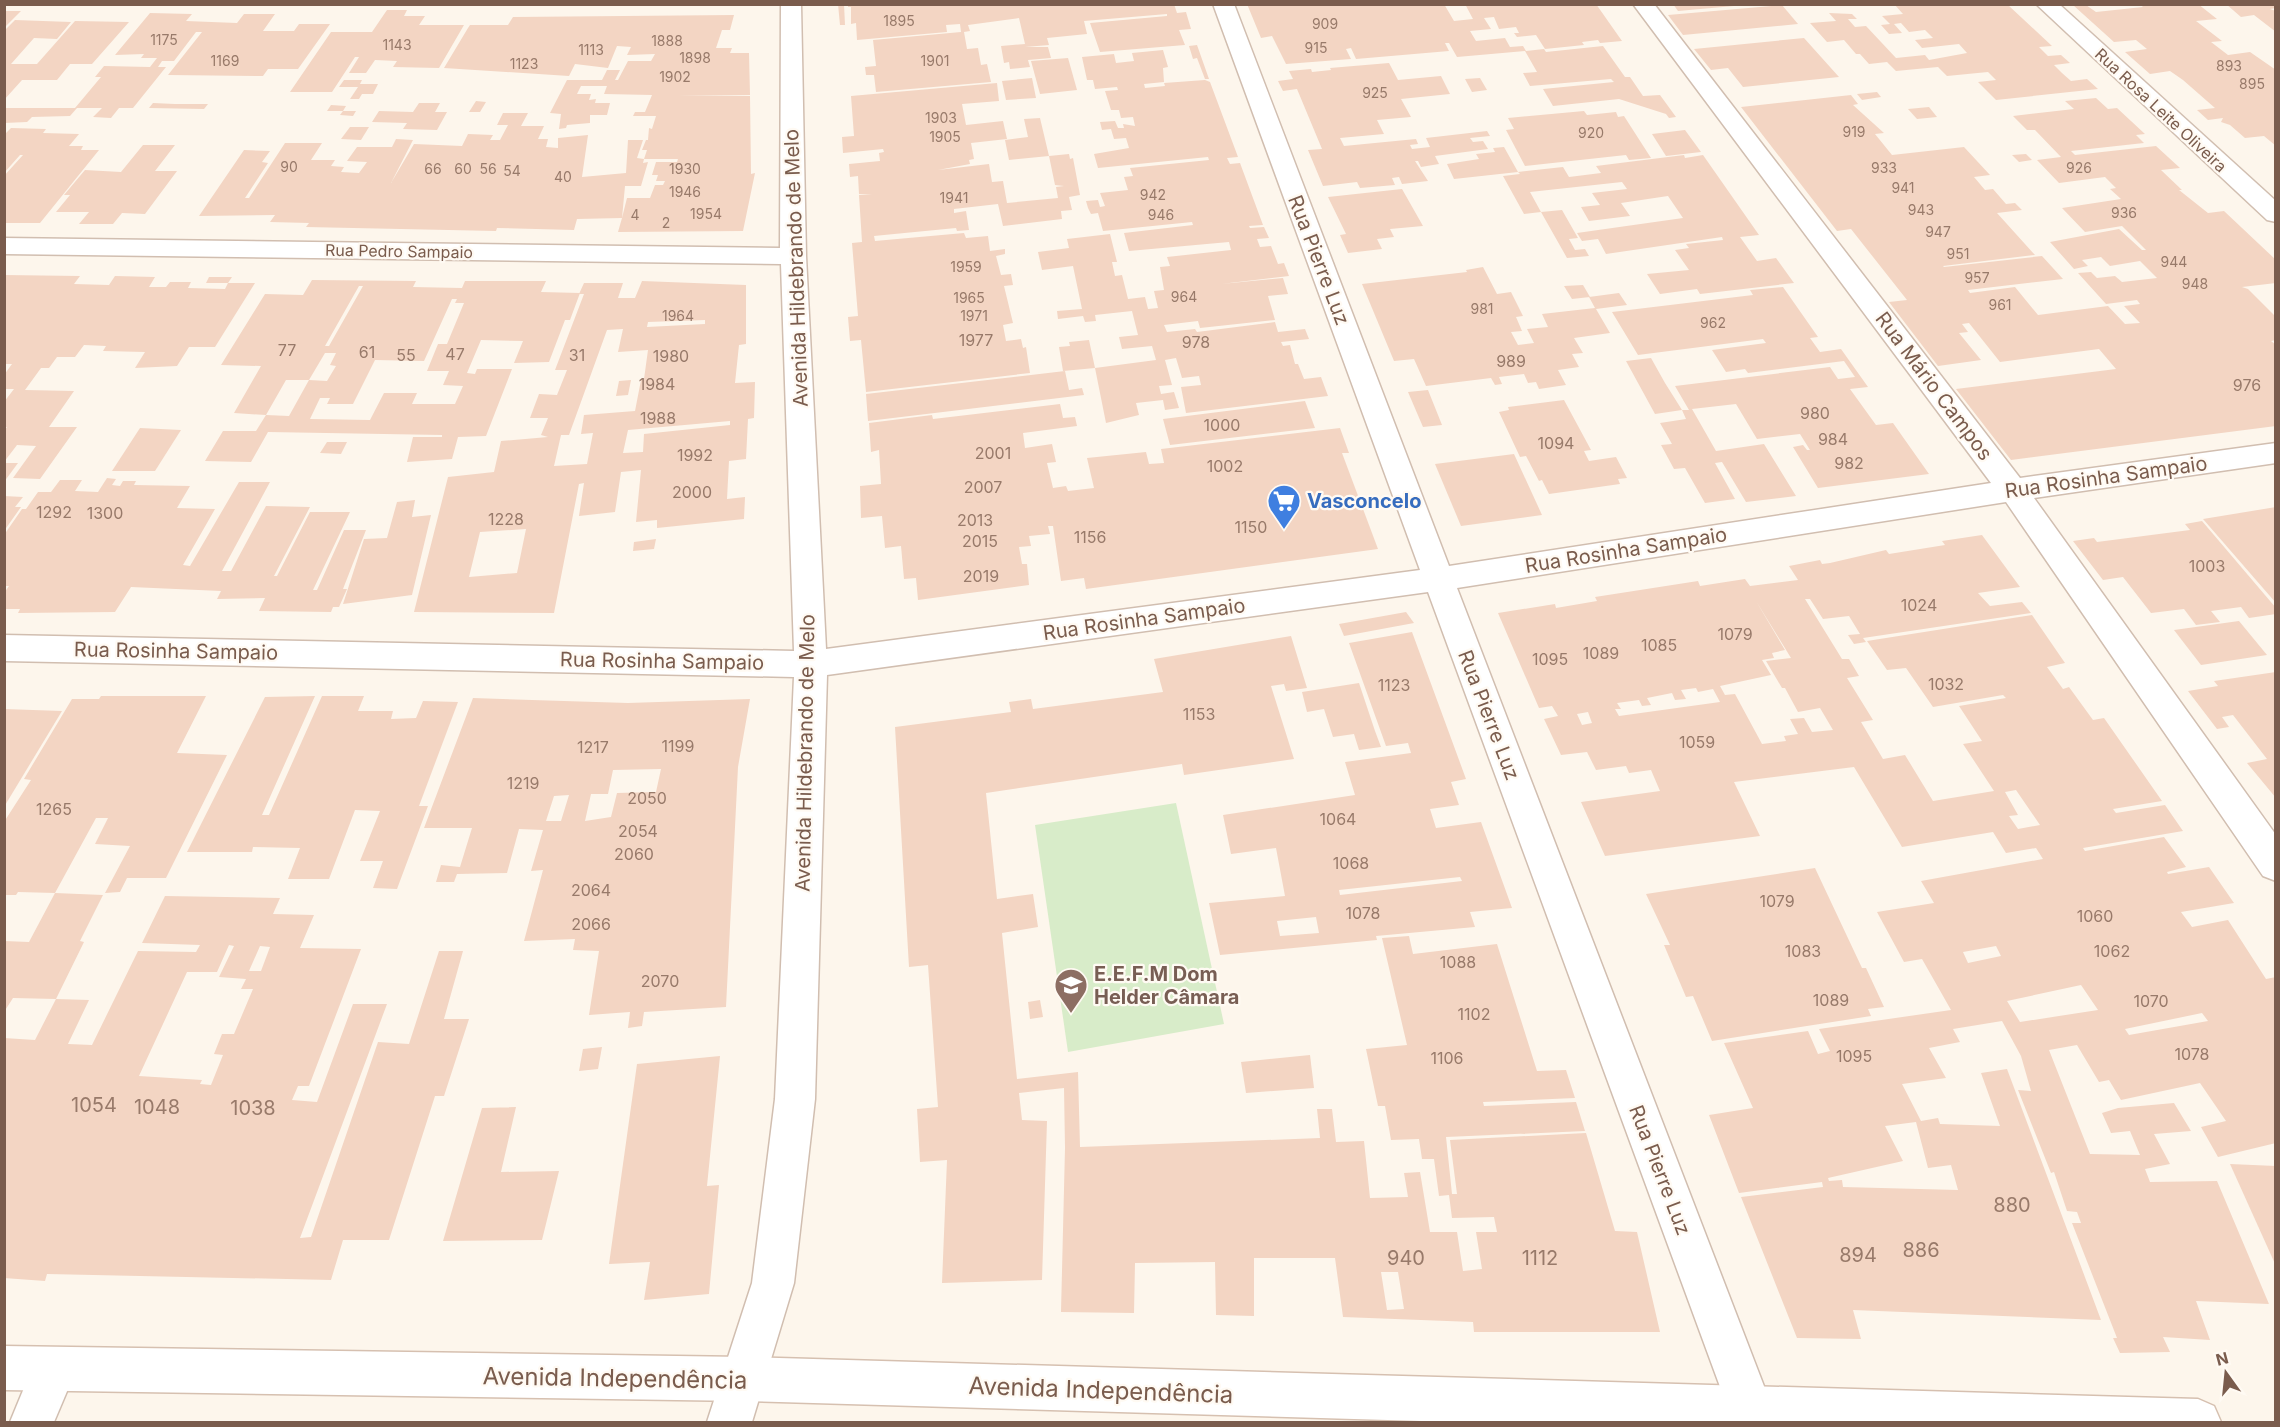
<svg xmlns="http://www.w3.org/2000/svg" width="2280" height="1427" font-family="Inter,sans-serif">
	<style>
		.green { fill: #d8ecc9 }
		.building { fill: #f3d5c3; fill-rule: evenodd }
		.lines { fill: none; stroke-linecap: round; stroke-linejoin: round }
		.street-casing { stroke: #d1beb0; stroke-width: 3 }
		.secondary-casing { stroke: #d6c0b0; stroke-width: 3 }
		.street { fill: #fff; fill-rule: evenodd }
		.secondary { fill: #fff; fill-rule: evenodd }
		.labels { text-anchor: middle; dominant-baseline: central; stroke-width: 4.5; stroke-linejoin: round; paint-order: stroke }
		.far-number-label { font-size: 14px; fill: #987a6a }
		.far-street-label { font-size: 16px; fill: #7a5c4d; stroke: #fffaf3 }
		.number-label { font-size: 16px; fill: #987a6a }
		.street-label { font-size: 20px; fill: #7a5c4d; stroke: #fffaf3 }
		.shop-label { font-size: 20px; font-weight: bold; fill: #366cbe; stroke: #fffaf3; text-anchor: start }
		.education-label { font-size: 20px; font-weight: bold; fill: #785e54; stroke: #fffaf3; text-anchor: start }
		.near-number-label { font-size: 20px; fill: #987a6a }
		.near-street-label { font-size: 24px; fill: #7a5c4d; stroke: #fffaf3 }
	</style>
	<rect width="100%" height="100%" fill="#fdf6ec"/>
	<!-- green -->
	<path class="green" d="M 1176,803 L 1224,1024 L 1068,1052 L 1035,825 Z"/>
	<!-- building -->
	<g class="building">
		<path d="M 838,4 L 844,4 L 845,25 L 840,25 Z"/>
		<path d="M 848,4 L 1174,4 L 1177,13 L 1186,12 L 1191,29 L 1179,30 L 1185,45 L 1100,52 L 1090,23 L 1167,16 L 1167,14 L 1084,21 L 1087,34 L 1047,38 L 1049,45 L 1025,47 L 1048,47 L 1051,58 L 1028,60 L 1030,67 L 1010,69 L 1009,62 L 1004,63 L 1001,46 L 1025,44 L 1019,18 L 968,25 L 970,31 L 964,32 L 967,49 L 978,48 L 981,65 L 987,64 L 991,82 L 876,92 L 874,75 L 866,75 L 865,67 L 876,66 L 873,40 L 961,32 L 960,24 L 946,25 L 947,32 L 857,40 L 856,23 L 851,24 L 851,7 L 848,7 Z"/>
		<path d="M 1247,4 L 1444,4 L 1454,21 L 1473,19 L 1465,4 L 1596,4 L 1622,41 L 1600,43 L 1598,40 L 1582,42 L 1584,45 L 1545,49 L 1536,35 L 1517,37 L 1514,33 L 1519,33 L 1516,27 L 1499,29 L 1494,17 L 1484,18 L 1491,29 L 1470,31 L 1476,41 L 1505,38 L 1510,47 L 1523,46 L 1526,51 L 1544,49 L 1546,52 L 1603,46 L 1625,77 L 1630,77 L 1643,96 L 1660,95 L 1676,117 L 1669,118 L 1666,114 L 1619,99 L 1553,106 L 1543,89 L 1614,82 L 1611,79 L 1530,86 L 1523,73 L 1537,72 L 1525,51 L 1457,57 L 1449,43 L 1445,43 L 1449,51 L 1356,59 L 1351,48 L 1346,49 L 1351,59 L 1286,64 L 1272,36 L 1261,38 Z"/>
		<path d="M 1673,4 L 1734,4 L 1734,6 L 1678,11 Z"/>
		<path d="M 1894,4 L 2008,5 L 2052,46 L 2039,47 L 2048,56 L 2061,55 L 2070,63 L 2054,65 L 2062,73 L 2071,81 L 2087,79 L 2098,89 L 1996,100 L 1978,82 L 1996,80 L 1988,72 L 1947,76 L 1938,67 L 1896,71 L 1887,62 L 1869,64 L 1860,54 L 1856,54 L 1844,40 L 1827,42 L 1810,23 L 1836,21 L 1829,13 L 1852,14 L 1857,19 L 1848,19 L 1855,27 L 1866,26 L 1896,58 L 1925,55 L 1929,60 L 1967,53 L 1959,44 L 1922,48 L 1915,40 L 1933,38 L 1925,30 L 1909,32 L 1901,23 L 1894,24 L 1902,33 L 1889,34 L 1881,25 L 1890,24 L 1882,16 L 1903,14 Z"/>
		<path d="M 2140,4 L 2198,4 L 2217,19 L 2196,21 L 2222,41 L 2211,42 L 2228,55 L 2250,52 L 2276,70 L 2276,146 L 2264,136 L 2245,138 L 2230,125 L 2221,122 L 2223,118 L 2208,120 L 2197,110 L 2215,108 L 2183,80 L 2170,71 L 2150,74 L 2125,52 L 2147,49 L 2136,40 L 2114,42 L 2073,5 L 2086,5 L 2096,12 L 2143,7 Z"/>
		<path d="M 2226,4 L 2276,4 L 2276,8 L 2270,9 L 2276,11 L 2276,32 L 2254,15 L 2241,17 Z"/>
		<path d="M 1782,5 L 1798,24 L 1683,35 L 1668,15 Z"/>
		<path d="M 387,10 L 407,10 L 404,16 L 425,16 L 419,25 L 464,25 L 439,68 L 393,67 L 397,61 L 375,60 L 366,73 L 349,73 L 359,57 L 355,57 L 332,92 L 290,92 L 331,32 L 372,32 Z"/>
		<path d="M 4,11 L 21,11 L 4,28 Z"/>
		<path d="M 150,13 L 192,14 L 186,21 L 237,23 L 244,14 L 275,14 L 263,31 L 294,31 L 299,24 L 330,24 L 298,69 L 268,69 L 263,76 L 168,75 L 202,32 L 196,32 L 174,61 L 162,61 L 158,67 L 166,67 L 133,108 L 119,108 L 111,118 L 93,117 L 102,108 L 77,108 L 70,116 L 32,117 L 27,122 L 4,123 L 4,108 L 75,108 L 101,77 L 95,77 L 104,66 L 150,67 L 157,58 L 141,58 L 144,54 L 115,55 Z"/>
		<path d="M 734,15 L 730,30 L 722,30 L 716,48 L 732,48 L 730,53 L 749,53 L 750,95 L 678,95 L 750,96 L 751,174 L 755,173 L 743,231 L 618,232 L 622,218 L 577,219 L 574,230 L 497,228 L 496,231 L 306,227 L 309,223 L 270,222 L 275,215 L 199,216 L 244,150 L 270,151 L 262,162 L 268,163 L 245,198 L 249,198 L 285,143 L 322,143 L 311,160 L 335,160 L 331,166 L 344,167 L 341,172 L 359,173 L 367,162 L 347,161 L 357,147 L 392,147 L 396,139 L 413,140 L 391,183 L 414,144 L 462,146 L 468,134 L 493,135 L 490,140 L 500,140 L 508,125 L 497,125 L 503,113 L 528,113 L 521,126 L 544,126 L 538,139 L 548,139 L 546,147 L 558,148 L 558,138 L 588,135 L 582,177 L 626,173 L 628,140 L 643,140 L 637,158 L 644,159 L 647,150 L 642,150 L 646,140 L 648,140 L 649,128 L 652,129 L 656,116 L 633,116 L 635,112 L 645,112 L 652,95 L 604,94 L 607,86 L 581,86 L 577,94 L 591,94 L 589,100 L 596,99 L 595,103 L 610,103 L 607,115 L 590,115 L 590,123 L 567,125 L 566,128 L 559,129 L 561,114 L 550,113 L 567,80 L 602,80 L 607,70 L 620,70 L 615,80 L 618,80 L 628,61 L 651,61 L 655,54 L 627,55 L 631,47 L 617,46 L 608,68 L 575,64 L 569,76 L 444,68 L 468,28 L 470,25 L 508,25 L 513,17 ZM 644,159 L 678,159 L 677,162 L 656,162 L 652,175 L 658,175 L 656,181 L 665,181 L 663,185 L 655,185 L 650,198 L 627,198 L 622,218 L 625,186 L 641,186 L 648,162 L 643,163 Z"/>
		<path d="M 15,20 L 71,22 L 57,39 L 34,38 L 11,64 L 37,64 L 75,21 L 129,22 L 92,64 L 70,64 L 57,80 L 22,80 L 4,100 L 4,31 Z"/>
		<path d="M 1804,38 L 1839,77 L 1743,87 L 1728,68 L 1711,70 L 1694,49 Z"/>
		<path d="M 1197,45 L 1209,79 L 1205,79 L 1197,58 L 1193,59 L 1189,46 Z"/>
		<path d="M 1163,50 L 1168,67 L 1163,68 L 1164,82 L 1144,84 L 1145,88 L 1165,86 L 1164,83 L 1205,80 L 1210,82 L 1238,157 L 1227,158 L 1230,164 L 1240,163 L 1263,225 L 1249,226 L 1250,228 L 1264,227 L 1269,238 L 1257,239 L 1260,247 L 1271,246 L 1278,264 L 1284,263 L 1289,276 L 1221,284 L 1283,278 L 1288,294 L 1268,296 L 1275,320 L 1200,328 L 1198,321 L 1164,325 L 1167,332 L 1195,329 L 1197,332 L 1275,322 L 1278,332 L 1305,329 L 1309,339 L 1281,342 L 1283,346 L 1290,345 L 1295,364 L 1298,364 L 1304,379 L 1321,377 L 1328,396 L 1186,413 L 1181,387 L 1201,385 L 1199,376 L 1182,378 L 1176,358 L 1165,360 L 1172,385 L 1159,386 L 1161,394 L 1174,392 L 1179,408 L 1165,410 L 1163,400 L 1136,403 L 1139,415 L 1106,423 L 1095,368 L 1063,371 L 1059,347 L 1070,346 L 1069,342 L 1089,340 L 1095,368 L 1156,360 L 1152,346 L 1122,349 L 1119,337 L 1138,335 L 1132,311 L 1095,315 L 1096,321 L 1085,322 L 1083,316 L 1058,319 L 1057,311 L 1082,309 L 1073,266 L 1042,270 L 1038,252 L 1069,248 L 1067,239 L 1110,234 L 1117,262 L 1112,262 L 1115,276 L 1122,275 L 1128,299 L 1145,297 L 1148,309 L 1158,308 L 1154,291 L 1164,290 L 1160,267 L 1170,266 L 1167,257 L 1231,250 L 1229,242 L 1129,251 L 1124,233 L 1193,225 L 1192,222 L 1103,231 L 1098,213 L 1091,214 L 1088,208 L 1086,201 L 1098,200 L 1100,207 L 1105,206 L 1100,193 L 1128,190 L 1124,177 L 1133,176 L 1130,168 L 1209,160 L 1208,157 L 1098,168 L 1094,154 L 1129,148 L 1126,138 L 1114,139 L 1111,129 L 1102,130 L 1100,122 L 1115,121 L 1118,128 L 1124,128 L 1123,124 L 1135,126 L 1133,117 L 1121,118 L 1119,110 L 1111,110 L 1105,91 L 1118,90 L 1117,87 L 1095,89 L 1093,80 L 1087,80 L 1082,57 L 1114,54 L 1116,63 L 1134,61 L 1132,53 Z"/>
		<path d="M 1068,58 L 1077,90 L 1040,94 L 1031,61 Z"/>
		<path d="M 1389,63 L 1398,80 L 1441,76 L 1450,94 L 1401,99 L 1411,117 L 1377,120 L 1384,134 L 1340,138 L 1344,146 L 1416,139 L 1418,144 L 1410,145 L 1412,149 L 1430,147 L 1426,138 L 1487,131 L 1490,136 L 1470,138 L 1473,142 L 1483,141 L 1488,149 L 1435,156 L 1439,164 L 1421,167 L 1418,161 L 1415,161 L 1428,181 L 1402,184 L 1399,177 L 1392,178 L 1395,185 L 1360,188 L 1357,182 L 1323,186 L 1308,150 L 1322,149 L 1297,89 L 1283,91 L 1278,81 L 1293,79 L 1289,71 L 1311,69 L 1312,72 L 1331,70 L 1330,68 Z"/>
		<path d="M 1032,78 L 1036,98 L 1006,100 L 1002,81 Z"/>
		<path d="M 1480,78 L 1487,90 L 1472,92 L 1465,79 Z"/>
		<path d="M 344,80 L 362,80 L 360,84 L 378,84 L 373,94 L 362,94 L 359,99 L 350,99 L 358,87 L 339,87 Z"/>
		<path d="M 997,83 L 999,101 L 962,104 L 966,125 L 1003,121 L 1007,139 L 971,143 L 974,159 L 969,160 L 970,164 L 938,170 L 989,164 L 992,182 L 1003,181 L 1007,203 L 1058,198 L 1056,187 L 1064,186 L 1055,185 L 1049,156 L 1069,154 L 1070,159 L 1073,158 L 1080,195 L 1069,197 L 1072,210 L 1061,211 L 1062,219 L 1003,226 L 998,204 L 954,209 L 954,213 L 966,211 L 969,230 L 957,231 L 956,228 L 884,235 L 874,236 L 875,241 L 964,233 L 966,238 L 988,236 L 990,251 L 1005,249 L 1005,254 L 996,256 L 1001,275 L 1011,274 L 1013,285 L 1004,286 L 1013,323 L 1003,325 L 1006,341 L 1021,339 L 1023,348 L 1026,347 L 1030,373 L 866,392 L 861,340 L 850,341 L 848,317 L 858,316 L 852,243 L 862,242 L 859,195 L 872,194 L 859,194 L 858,176 L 850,177 L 849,164 L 880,161 L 879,153 L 884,152 L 883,149 L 843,153 L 842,137 L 854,136 L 851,96 Z"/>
		<path d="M 1877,92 L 1881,97 L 1862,100 L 1857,94 Z"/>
		<path d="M 1851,95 L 1858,104 L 1853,105 L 1884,133 L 1875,134 L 1892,155 L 1964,147 L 1990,175 L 1974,177 L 1985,190 L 1993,189 L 2006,204 L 2015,203 L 2022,210 L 1997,213 L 2035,255 L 1943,266 L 1944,267 L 2042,256 L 2063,279 L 1968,290 L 1970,293 L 2015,287 L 2038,315 L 2108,306 L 2125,324 L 2140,323 L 2124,306 L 2140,304 L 2137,300 L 2106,304 L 2078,273 L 2091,272 L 2097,278 L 2115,276 L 2122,282 L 2157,278 L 2140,261 L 2110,266 L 2101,257 L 2082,260 L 2088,266 L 2074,269 L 2050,242 L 2119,229 L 2142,250 L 2146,250 L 2122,226 L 2085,232 L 2062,208 L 2121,199 L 2110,189 L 2116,188 L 2105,177 L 2059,183 L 2037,160 L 2061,157 L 2035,130 L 2027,130 L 2013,116 L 2074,109 L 2065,101 L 2096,98 L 2108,109 L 2117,108 L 2145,134 L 2136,135 L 2144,143 L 2071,151 L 2075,155 L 2156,146 L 2180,168 L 2161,170 L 2182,190 L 2179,190 L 2208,213 L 2224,211 L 2276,260 L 2276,283 L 2242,287 L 2248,289 L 2276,317 L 2276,340 L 2271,341 L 2276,345 L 2276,426 L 2011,460 L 1956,389 L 2116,369 L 2099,349 L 2000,362 L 1969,323 L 1962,324 L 1968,332 L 1959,333 L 1981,360 L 1938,366 L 1889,302 L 1907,300 L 1851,229 L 1837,231 L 1741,107 Z"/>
		<path d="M 476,101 L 486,102 L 480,112 L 469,112 Z"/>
		<path d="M 153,103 L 175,104 L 208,104 L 204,109 L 149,108 Z"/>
		<path d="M 419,103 L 440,103 L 435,112 L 447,112 L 437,130 L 403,129 L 407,123 L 372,122 L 379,111 L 413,112 Z"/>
		<path d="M 331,105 L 346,106 L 343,111 L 356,111 L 353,116 L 340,115 L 343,111 L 327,111 Z"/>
		<path d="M 1929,107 L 1937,117 L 1917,119 L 1908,109 Z"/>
		<path d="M 1584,111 L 1587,115 L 1616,112 L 1618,117 L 1624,116 L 1651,158 L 1629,160 L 1626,155 L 1525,166 L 1506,130 L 1514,129 L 1508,118 Z"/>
		<path d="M 1040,118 L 1049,156 L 1009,160 L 1005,140 L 1028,137 L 1024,119 Z"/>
		<path d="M 350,127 L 369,127 L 361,140 L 341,139 Z"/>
		<path d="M 11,128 L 46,129 L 43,133 L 79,134 L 69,146 L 83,146 L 81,150 L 99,150 L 40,223 L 4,223 L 4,176 L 23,155 L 20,155 L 4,173 L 4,135 Z"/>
		<path d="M 1685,130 L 1701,152 L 1666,156 L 1652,134 Z"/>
		<path d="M 143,145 L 175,145 L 155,171 L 177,171 L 145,214 L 122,213 L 113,224 L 79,224 L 89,212 L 56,212 L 70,195 L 64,195 L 85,170 L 121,172 Z"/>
		<path d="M 1504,147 L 1518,172 L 1454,179 L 1447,164 L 1479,159 L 1476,154 L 1495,152 L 1493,148 Z"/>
		<path d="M 2026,154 L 2032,160 L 2019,162 L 2012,155 Z"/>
		<path d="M 1684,155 L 1685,158 L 1703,155 L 1759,235 L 1740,237 L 1757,261 L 1776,258 L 1794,283 L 1700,294 L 1697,289 L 1660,294 L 1647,274 L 1689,270 L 1675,250 L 1689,248 L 1686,244 L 1723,240 L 1722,237 L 1606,254 L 1598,239 L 1582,241 L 1577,233 L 1683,218 L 1668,196 L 1621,203 L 1630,216 L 1589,221 L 1581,207 L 1600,205 L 1592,193 L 1627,189 L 1622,182 L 1530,192 L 1541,212 L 1524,214 L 1503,176 L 1520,174 L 1518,172 L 1563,167 L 1569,177 L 1601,173 L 1596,166 Z"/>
		<path d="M 1402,189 L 1423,226 L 1390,229 L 1394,237 L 1377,239 L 1382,249 L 1348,253 L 1340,235 L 1346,234 L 1328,197 Z"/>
		<path d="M 1562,210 L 1578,238 L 1569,239 L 1575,250 L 1585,249 L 1589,256 L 1567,258 L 1541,212 Z"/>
		<path d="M 1483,267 L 1497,294 L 1511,292 L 1523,316 L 1516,317 L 1522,331 L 1511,332 L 1518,345 L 1534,343 L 1527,329 L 1548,327 L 1542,314 L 1595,308 L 1589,297 L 1619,293 L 1627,305 L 1596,309 L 1610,333 L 1574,338 L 1583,353 L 1572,354 L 1579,367 L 1558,370 L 1566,385 L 1539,389 L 1536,382 L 1528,383 L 1524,374 L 1499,377 L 1502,384 L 1495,385 L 1491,378 L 1426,386 L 1414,359 L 1394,361 L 1362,284 L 1467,272 L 1466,270 Z"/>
		<path d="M 4,275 L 80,276 L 74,284 L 109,285 L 115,276 L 155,277 L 149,287 L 166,287 L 170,282 L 191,282 L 188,288 L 225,289 L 228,283 L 206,283 L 209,277 L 232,277 L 228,283 L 255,283 L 215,347 L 189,347 L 177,366 L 135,368 L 145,352 L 103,351 L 106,346 L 84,345 L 75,357 L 57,357 L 49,368 L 41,368 L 25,390 L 74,391 L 49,427 L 77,427 L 40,479 L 13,478 L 36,446 L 17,445 L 4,462 L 4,431 L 7,427 L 4,427 L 4,402 L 14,389 L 4,389 L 4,375 L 12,364 L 4,364 Z"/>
		<path d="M 312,280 L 416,281 L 413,287 L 462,288 L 465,281 L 546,281 L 541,292 L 580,293 L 570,320 L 565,320 L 549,362 L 514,363 L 523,341 L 481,340 L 467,373 L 475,374 L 477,369 L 512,369 L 486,436 L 458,437 L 452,459 L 407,462 L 413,437 L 442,437 L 442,435 L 268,432 L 251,462 L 205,461 L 223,431 L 256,431 L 266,415 L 289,416 L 309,380 L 327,381 L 336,366 L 330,365 L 336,353 L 325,353 L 309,380 L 286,380 L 266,415 L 234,413 L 261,366 L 221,365 L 265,294 L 303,295 ZM 359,286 L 363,286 L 329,346 L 325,346 ZM 452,299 L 457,299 L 455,303 L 464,303 L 447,344 L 438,344 L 427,371 L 449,371 L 443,385 L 463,386 L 455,404 L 412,404 L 417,393 L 384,393 L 370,420 L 310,419 L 320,398 L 330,398 L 327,404 L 353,404 L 375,360 L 424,361 Z"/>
		<path d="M 642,281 L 746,285 L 746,344 L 739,345 L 735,383 L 755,382 L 754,418 L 748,419 L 746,459 L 729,461 L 727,499 L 745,497 L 744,519 L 657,528 L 657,520 L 636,522 L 641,470 L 621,472 L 615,512 L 579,516 L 584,483 L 579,484 L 554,613 L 414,612 L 448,477 L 494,472 L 501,441 L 548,437 L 541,435 L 548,418 L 530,418 L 539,394 L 557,395 L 567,370 L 555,370 L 584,294 L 579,294 L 584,283 L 623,283 L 618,298 L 635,298 ZM 705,320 L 705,324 L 647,327 L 648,322 ZM 623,329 L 618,352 L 648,350 L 644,379 L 641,380 L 635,411 L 584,415 L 581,434 L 593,433 L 587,464 L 554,466 L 561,435 L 569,435 L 607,330 ZM 730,421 L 730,425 L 644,434 L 643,452 L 623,453 L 628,430 ZM 526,529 L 517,573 L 469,577 L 480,532 Z"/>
		<path d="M 1583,285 L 1590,297 L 1572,299 L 1564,286 Z"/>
		<path d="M 1783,287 L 1818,337 L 1810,338 L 1820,352 L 1841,349 L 1868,387 L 1850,389 L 1876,425 L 1893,423 L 1929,474 L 1818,488 L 1793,447 L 1803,445 L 1807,450 L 1810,450 L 1800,434 L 1757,439 L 1736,404 L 1692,409 L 1716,451 L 1764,444 L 1796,496 L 1746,502 L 1722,462 L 1715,463 L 1735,499 L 1705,503 L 1685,468 L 1674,469 L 1661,445 L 1672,444 L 1660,423 L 1686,419 L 1682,410 L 1689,410 L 1675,386 L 1830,367 L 1838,379 L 1855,377 L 1844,361 L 1748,373 L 1745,369 L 1726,372 L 1712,350 L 1766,343 L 1763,339 L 1638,355 L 1612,312 L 1753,295 L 1750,290 Z"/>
		<path d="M 1651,358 L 1665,383 L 1682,410 L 1655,414 L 1626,361 Z"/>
		<path d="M 1065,371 L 1069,390 L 1082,388 L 1084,395 L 868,421 L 866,394 Z"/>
		<path d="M 631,380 L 628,395 L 616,396 L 619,381 Z"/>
		<path d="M 1428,390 L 1442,425 L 1423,427 L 1408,392 Z"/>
		<path d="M 1564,400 L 1591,450 L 1584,451 L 1589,461 L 1616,457 L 1627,478 L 1618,479 L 1620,484 L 1549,494 L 1542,480 L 1539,481 L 1526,456 L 1520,457 L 1499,412 L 1509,410 L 1508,407 Z"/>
		<path d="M 1305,401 L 1315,428 L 1170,445 L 1163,419 Z"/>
		<path d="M 1060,404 L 1063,418 L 1075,417 L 1077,426 L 1023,433 L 1025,448 L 1052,444 L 1056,462 L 1047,463 L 1053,488 L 1066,486 L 1068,491 L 1094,488 L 1087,458 L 1146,452 L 1149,464 L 1164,463 L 1161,449 L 1340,428 L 1349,453 L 1342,453 L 1378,549 L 1086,589 L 1084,578 L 1061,581 L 1053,526 L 1048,526 L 1050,534 L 1029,536 L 1031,546 L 1019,547 L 1022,564 L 1027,564 L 1029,585 L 918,600 L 916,578 L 904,579 L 901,546 L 885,548 L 882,516 L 861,518 L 860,486 L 881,484 L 879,450 L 871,452 L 869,423 L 932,415 L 933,419 Z"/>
		<path d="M 140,428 L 181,430 L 155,471 L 112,471 Z"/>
		<path d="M 327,442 L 347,442 L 341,454 L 320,453 Z"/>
		<path d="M 1514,454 L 1542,515 L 1461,526 L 1435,464 Z"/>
		<path d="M 4,463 L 18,463 L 4,482 Z"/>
		<path d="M 107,478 L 116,479 L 112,485 L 120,486 L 123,481 L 136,481 L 134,485 L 190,486 L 177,508 L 215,509 L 183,565 L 190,566 L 239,482 L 270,482 L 222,571 L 231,571 L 266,506 L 310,507 L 274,576 L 277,576 L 310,512 L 350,512 L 313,590 L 317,590 L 344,530 L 366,530 L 343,589 L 347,589 L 339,607 L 333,607 L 331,612 L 259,611 L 265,598 L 217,599 L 221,591 L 131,587 L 115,612 L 18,613 L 20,609 L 4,609 L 4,593 L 9,586 L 4,586 L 4,535 L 22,509 L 26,509 L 38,492 L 51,492 L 60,480 L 82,480 L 75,491 L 98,492 Z"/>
		<path d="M 4,496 L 23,497 L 15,507 L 21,507 L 4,531 Z"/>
		<path d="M 415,500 L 412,517 L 431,515 L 412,595 L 343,604 L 364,539 L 387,538 L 397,502 Z"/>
		<path d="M 2276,507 L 2276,603 L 2203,519 Z"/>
		<path d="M 2202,521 L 2276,608 L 2276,614 L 2249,618 L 2241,607 L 2211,611 L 2220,622 L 2196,625 L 2184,609 L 2151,613 L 2123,577 L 2103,580 L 2073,541 L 2094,538 L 2097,542 L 2190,530 L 2185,524 Z"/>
		<path d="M 1982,535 L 2020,587 L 1978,593 L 1990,606 L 2022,602 L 2031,613 L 1863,638 L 1866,642 L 1854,644 L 1848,635 L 1860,634 L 1849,616 L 1823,619 L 1810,599 L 1805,599 L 1842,659 L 1849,659 L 1859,676 L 1847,678 L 1873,720 L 1861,722 L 1883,759 L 1905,755 L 1933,801 L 1994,791 L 1963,744 L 1982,741 L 1959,706 L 2006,698 L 2003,695 L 1933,707 L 1906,668 L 1887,670 L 1867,641 L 2032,615 L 2065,663 L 2047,667 L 2063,689 L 2069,687 L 2093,720 L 2104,718 L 2162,801 L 2113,809 L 2116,813 L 2165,805 L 2183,831 L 2083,848 L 2085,851 L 2164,837 L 2186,867 L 2167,872 L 2168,874 L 2209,867 L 2234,903 L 2181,912 L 2192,927 L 2228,920 L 2266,979 L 2276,977 L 2276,1143 L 2218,1157 L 2201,1127 L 2226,1121 L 2200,1083 L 2121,1100 L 2109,1080 L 2099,1082 L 2077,1045 L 2049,1050 L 2090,1154 L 2140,1155 L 2130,1131 L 2111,1133 L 2102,1113 L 2118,1108 L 2174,1103 L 2191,1131 L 2154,1134 L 2170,1164 L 2145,1169 L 2150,1182 L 2217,1181 L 2269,1304 L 2196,1301 L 2210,1340 L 2163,1337 L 2170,1352 L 2120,1353 L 2113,1338 L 2117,1338 L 2072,1223 L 2081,1223 L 2077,1212 L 2067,1211 L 2054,1172 L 2051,1173 L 2018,1090 L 2031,1091 L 2021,1056 L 2002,1021 L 1953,1029 L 1960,1042 L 1929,1048 L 1946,1078 L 1902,1084 L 1921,1121 L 1938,1118 L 1940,1124 L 2000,1126 L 1981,1073 L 2007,1069 L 2101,1320 L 1853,1310 L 1861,1339 L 1797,1338 L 1741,1197 L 1823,1187 L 1822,1182 L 1739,1193 L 1709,1115 L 1753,1108 L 1724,1043 L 1808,1031 L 1818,1054 L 1830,1051 L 1819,1029 L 1951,1010 L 1922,959 L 1904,962 L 1877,912 L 1934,903 L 1921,881 L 2043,859 L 2036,848 L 2006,853 L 1993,832 L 1902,847 L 1854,767 L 1734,782 L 1760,836 L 1605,856 L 1581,802 L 1660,791 L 1651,770 L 1629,773 L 1626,766 L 1596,770 L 1587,752 L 1561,755 L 1544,719 L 1558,716 L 1552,706 L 1539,708 L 1498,613 L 1555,604 L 1556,608 L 1597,601 L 1595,597 L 1698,581 L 1700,586 L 1745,579 L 1750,586 L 1798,580 L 1789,566 L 1820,560 L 1822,564 L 1830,563 L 1886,550 L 1889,554 L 1945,545 L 1942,541 ZM 1756,601 L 1791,658 L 1766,661 L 1782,688 L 1785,688 L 1798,712 L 1820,708 L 1833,730 L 1812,732 L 1804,718 L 1790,719 L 1798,734 L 1784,736 L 1786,741 L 1762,744 L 1735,694 L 1725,695 L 1720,686 L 1771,675 L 1762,660 L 1774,658 L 1772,653 L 1785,650 ZM 1696,688 L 1698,692 L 1713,689 L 1720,702 L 1619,716 L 1615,709 L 1621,709 L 1617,703 L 1639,700 L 1642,706 L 1651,705 L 1647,698 L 1672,693 L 1675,700 L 1686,699 L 1681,690 ZM 1588,712 L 1592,723 L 1582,725 L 1577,714 ZM 2016,790 L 2040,825 L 2018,829 L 2009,816 L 2018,815 L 2005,792 ZM 1996,946 L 2001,956 L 1968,963 L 1963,952 ZM 2081,985 L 2098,1010 L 2020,1022 L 2007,1001 ZM 2202,1013 L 2208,1021 L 2129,1035 L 2125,1029 ZM 1916,1122 L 1928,1168 L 1951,1165 L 1958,1190 L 1843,1187 L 1842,1180 L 1829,1181 L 1828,1178 L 1903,1161 L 1885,1126 Z"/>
		<path d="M 656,539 L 654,549 L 633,551 L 634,542 Z"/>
		<path d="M 1406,612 L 1414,623 L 1344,636 L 1339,624 Z"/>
		<path d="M 2239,621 L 2267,655 L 2201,665 L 2174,630 Z"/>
		<path d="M 1412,632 L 1466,779 L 1451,782 L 1459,805 L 1430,809 L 1436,828 L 1481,822 L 1512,908 L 1470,912 L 1475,927 L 1376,936 L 1377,940 L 1220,955 L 1209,903 L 1285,896 L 1276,848 L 1231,854 L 1223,815 L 1355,795 L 1345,762 L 1411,753 L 1408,743 L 1386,746 L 1349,643 ZM 1460,877 L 1462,881 L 1340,895 L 1339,890 ZM 1316,917 L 1319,933 L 1280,936 L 1277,921 Z"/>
		<path d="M 1291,636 L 1307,688 L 1286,691 L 1284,684 L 1271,686 L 1294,759 L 1184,775 L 1182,764 L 986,793 L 997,899 L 1033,894 L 1038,927 L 1002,933 L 1017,1079 L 1078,1072 L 1080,1147 L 1320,1138 L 1317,1109 L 1332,1109 L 1336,1142 L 1364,1141 L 1370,1198 L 1408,1197 L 1404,1173 L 1420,1172 L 1430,1232 L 1457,1232 L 1463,1271 L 1482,1269 L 1476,1232 L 1497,1232 L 1494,1217 L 1452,1218 L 1449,1195 L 1439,1196 L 1434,1159 L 1422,1159 L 1419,1139 L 1391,1140 L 1385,1106 L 1378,1106 L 1366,1049 L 1407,1045 L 1382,938 L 1409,936 L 1413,954 L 1497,944 L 1537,1071 L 1566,1070 L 1575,1098 L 1483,1102 L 1484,1106 L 1576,1102 L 1585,1131 L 1446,1137 L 1452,1194 L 1457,1194 L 1450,1140 L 1586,1133 L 1615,1231 L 1637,1232 L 1660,1332 L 1474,1332 L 1473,1322 L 1343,1317 L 1335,1258 L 1254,1258 L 1254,1316 L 1216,1315 L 1215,1262 L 1135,1263 L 1134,1313 L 1061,1312 L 1065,1148 L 1064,1088 L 1019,1093 L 1022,1120 L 1047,1121 L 1042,1280 L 942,1283 L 947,1160 L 920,1162 L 917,1109 L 938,1107 L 928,965 L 909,967 L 895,727 L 1011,712 L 1009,702 L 1031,699 L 1033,709 L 1163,692 L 1154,659 ZM 1381,1272 L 1398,1272 L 1404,1309 L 1387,1310 Z"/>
		<path d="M 2276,672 L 2276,798 L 2247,763 L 2267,759 L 2233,715 L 2222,717 L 2229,727 L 2217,729 L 2188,691 L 2218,686 L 2214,681 Z"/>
		<path d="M 1359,683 L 1375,731 L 1381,747 L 1359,750 L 1354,734 L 1333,737 L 1324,709 L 1307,712 L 1302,692 Z"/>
		<path d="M 101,696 L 206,696 L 177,753 L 227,755 L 166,878 L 127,878 L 120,892 L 105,893 L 130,846 L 95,844 L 108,818 L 96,818 L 55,893 L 18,892 L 16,895 L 4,895 L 4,822 L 31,780 L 24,779 L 72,699 L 99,699 Z"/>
		<path d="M 315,696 L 262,815 L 269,815 L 322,696 L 364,696 L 358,711 L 393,711 L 391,719 L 416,718 L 423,701 L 458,702 L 419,806 L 428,806 L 397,889 L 373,888 L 383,861 L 360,861 L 380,811 L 355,810 L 329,879 L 288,879 L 300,848 L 253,847 L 252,852 L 187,852 L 265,697 Z"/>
		<path d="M 473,698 L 628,703 L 750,699 L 738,767 L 726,1007 L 644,1012 L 642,1026 L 628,1028 L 630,1012 L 589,1015 L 599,951 L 573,950 L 575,939 L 524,941 L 543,870 L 531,871 L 543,830 L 519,829 L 507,873 L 457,874 L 454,882 L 436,882 L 441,865 L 460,867 L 472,828 L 424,828 ZM 661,769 L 656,792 L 617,793 L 611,817 L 585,821 L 591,794 L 608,794 L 613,770 ZM 569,795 L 561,821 L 546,821 L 554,796 Z"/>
		<path d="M 4,709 L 62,711 L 4,807 Z"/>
		<path d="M 1815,868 L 1862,968 L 1866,968 L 1884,1007 L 1868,1009 L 1871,1016 L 1712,1041 L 1693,996 L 1686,997 L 1664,945 L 1670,945 L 1646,894 Z"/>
		<path d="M 55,893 L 103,895 L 80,941 L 84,942 L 56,999 L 13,998 L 4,1012 L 4,941 L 29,942 Z"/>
		<path d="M 165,896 L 280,898 L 273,914 L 314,915 L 300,948 L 361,949 L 309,1086 L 298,1086 L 292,1100 L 317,1102 L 353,1004 L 387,1004 L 300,1238 L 311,1237 L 378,1042 L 409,1044 L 439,951 L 463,951 L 444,1019 L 469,1019 L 444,1096 L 435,1096 L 389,1240 L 343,1240 L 331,1280 L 47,1274 L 45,1281 L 4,1278 L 4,1038 L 35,1040 L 56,999 L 89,1000 L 68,1044 L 92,1045 L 138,951 L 196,952 L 200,945 L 142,943 ZM 229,945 L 234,946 L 219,977 L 246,979 L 241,989 L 253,989 L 234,1034 L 222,1034 L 214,1054 L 223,1055 L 211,1085 L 200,1084 L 202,1080 L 139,1076 L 187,972 L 217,972 ZM 260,946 L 270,947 L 261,971 L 249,971 Z"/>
		<path d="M 1040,1000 L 1043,1017 L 1030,1019 L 1028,1002 Z"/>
		<path d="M 602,1047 L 598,1069 L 579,1071 L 583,1049 Z"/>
		<path d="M 1310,1055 L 1314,1088 L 1246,1093 L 1241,1062 Z"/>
		<path d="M 720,1056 L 707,1186 L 719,1185 L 709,1294 L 644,1300 L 650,1262 L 609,1264 L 637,1064 Z"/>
		<path d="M 516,1107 L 501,1172 L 559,1171 L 542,1240 L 443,1241 L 482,1108 Z"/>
		<path d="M 2230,1164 L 2276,1166 L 2276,1266 Z"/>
	</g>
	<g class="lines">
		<defs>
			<g id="street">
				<path d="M 781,4 L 801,4 L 806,256 L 826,649 L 1420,570 L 1213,4 L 1234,4 L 1449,566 L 1991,483 L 1633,4 L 1654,4 L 2020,478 L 2276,443 L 2276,463 L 2034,498 L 2276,835 L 2276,881 L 2263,876 L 2006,502 L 1457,588 L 1767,1394 L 1776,1406 L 1782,1422 L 1733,1422 L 1428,592 L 827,675 L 815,1099 L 794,1283 L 752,1422 L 707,1422 L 752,1283 L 775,1099 L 794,677 L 4,661 L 4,635 L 794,651 L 781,264 L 4,254 L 4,238 L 780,248 Z"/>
				<path d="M 2036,4 L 2059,4 L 2276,201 L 2276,222 L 2267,220 Z"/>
				<path d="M 54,1348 L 70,1354 L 76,1370 L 54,1422 L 10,1422 L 38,1354 Z"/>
			</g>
			<path id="secondary" d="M 4,1346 L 744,1357 L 2198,1399 L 2214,1406 L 2221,1422 L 1455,1422 L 744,1401 L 4,1390 Z"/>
		</defs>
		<!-- street casing -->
		<use href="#street" class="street-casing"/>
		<!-- secondary casing -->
		<use href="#secondary" class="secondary-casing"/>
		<!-- street -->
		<use href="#street" class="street"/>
		<!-- secondary -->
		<use href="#secondary" class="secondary"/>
	</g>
	<!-- icons -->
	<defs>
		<symbol id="supermarket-pin" viewBox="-11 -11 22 30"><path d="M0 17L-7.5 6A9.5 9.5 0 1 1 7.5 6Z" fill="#3f7fe0" stroke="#fffaf3"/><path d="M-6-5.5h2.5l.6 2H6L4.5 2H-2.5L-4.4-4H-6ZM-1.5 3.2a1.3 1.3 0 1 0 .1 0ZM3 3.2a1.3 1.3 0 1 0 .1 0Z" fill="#fff"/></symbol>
		<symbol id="school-pin" viewBox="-11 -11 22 30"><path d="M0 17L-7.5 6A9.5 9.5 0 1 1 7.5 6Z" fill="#8d6e63" stroke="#fffaf3"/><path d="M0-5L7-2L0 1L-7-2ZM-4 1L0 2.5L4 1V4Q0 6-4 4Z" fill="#fff"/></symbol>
	</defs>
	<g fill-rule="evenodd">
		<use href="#supermarket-pin" x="1265" y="482" width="38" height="52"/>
		<use href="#school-pin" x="1052" y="966" width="38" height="52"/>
	</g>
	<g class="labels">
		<!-- far-number labels -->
		<g class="far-number-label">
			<text x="899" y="20">1895</text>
			<text x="1325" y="23">909</text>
			<text x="164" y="39">1175</text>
			<text x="667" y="40">1888</text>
			<text x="397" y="44">1143</text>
			<text x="1316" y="47">915</text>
			<text x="591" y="49">1113</text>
			<text x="695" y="57">1898</text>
			<text x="225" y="60">1169</text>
			<text x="935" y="60">1901</text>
			<text x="524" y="63">1123</text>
			<text x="2229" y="65">893</text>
			<text x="675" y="76">1902</text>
			<text x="2252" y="83">895</text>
			<text x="1375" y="92">925</text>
			<text x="941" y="117">1903</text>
			<text x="1854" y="131">919</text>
			<text x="1591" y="132">920</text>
			<text x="945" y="136">1905</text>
			<text x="289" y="166">90</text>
			<text x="1884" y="167">933</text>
			<text x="2079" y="167">926</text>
			<text x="433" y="168">66</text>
			<text x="463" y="168">60</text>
			<text x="488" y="168">56</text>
			<text x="685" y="168">1930</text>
			<text x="512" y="170">54</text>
			<text x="563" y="176">40</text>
			<text x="1903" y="187">941</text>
			<text x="685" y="191">1946</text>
			<text x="1153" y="194">942</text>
			<text x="954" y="197">1941</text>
			<text x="1921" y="209">943</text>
			<text x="2124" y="212">936</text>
			<text x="706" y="213">1954</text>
			<text x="635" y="214">4</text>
			<text x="1161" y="214">946</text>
			<text x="666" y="222">2</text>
			<text x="1938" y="231">947</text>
			<text x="1958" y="253">951</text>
			<text x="2174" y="261">944</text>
			<text x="966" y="266">1959</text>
			<text x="1977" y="277">957</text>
			<text x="2195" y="283">948</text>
			<text x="1184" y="296">964</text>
			<text x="969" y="297">1965</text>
			<text x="2000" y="304">961</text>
			<text x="1482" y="308">981</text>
			<text x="678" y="315">1964</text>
			<text x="974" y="315">1971</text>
			<text x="1713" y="322">962</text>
		</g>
		<!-- far-street labels -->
		<g class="far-street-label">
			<text transform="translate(2161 110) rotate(43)">Rua Rosa Leite Oliveira</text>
			<text transform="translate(399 251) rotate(1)">Rua Pedro Sampaio</text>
		</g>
		<!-- number labels -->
		<g class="number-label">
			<text x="976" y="340">1977</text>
			<text x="1196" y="342">978</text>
			<text x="287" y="350">77</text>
			<text x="367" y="352">61</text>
			<text x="455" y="354">47</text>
			<text x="406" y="355">55</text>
			<text x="577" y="355">31</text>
			<text x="671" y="356">1980</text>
			<text x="1511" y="361">989</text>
			<text x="657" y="384">1984</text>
			<text x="2247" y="385">976</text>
			<text x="1815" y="413">980</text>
			<text x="658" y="418">1988</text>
			<text x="1222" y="425">1000</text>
			<text x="1833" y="439">984</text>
			<text x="1556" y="443">1094</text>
			<text x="993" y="453">2001</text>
			<text x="695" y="455">1992</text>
			<text x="1849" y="463">982</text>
			<text x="1225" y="466">1002</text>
			<text x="983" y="487">2007</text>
			<text x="692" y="492">2000</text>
			<text x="54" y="512">1292</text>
			<text x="105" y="513">1300</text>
			<text x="506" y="519">1228</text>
			<text x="975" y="520">2013</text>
			<text x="1251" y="527">1150</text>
			<text x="1090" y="537">1156</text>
			<text x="980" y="541">2015</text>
			<text x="2207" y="566">1003</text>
			<text x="981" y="576">2019</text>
			<text x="1919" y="605">1024</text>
			<text x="1735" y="634">1079</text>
			<text x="1659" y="645">1085</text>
			<text x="1601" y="653">1089</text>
			<text x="1550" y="659">1095</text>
			<text x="1946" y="684">1032</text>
			<text x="1394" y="685">1123</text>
			<text x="1199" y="714">1153</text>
			<text x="1697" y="742">1059</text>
			<text x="678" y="746">1199</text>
			<text x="593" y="747">1217</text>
			<text x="523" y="783">1219</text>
			<text x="647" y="798">2050</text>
			<text x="54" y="809">1265</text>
			<text x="1338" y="819">1064</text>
			<text x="638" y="831">2054</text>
			<text x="634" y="854">2060</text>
			<text x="1351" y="863">1068</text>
			<text x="591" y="890">2064</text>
			<text x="1777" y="901">1079</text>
			<text x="1363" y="913">1078</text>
			<text x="2095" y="916">1060</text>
			<text x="591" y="924">2066</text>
			<text x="1803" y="951">1083</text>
			<text x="2112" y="951">1062</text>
			<text x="1458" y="962">1088</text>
			<text x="660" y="981">2070</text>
			<text x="1831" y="1000">1089</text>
			<text x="2151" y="1001">1070</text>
			<text x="1474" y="1014">1102</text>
			<text x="2192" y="1054">1078</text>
			<text x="1854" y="1056">1095</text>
			<text x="1447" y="1058">1106</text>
		</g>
		<!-- street labels -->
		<g class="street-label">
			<text transform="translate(1319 260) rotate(69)">Rua Pierre Luz</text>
			<text transform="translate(796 268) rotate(-92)">Avenida Hildebrando de Melo</text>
			<text transform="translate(1934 386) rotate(53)">Rua Mário Campos</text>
			<text transform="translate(2106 477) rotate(-8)">Rua Rosinha Sampaio</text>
			<text transform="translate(1626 550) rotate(-9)">Rua Rosinha Sampaio</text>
			<text transform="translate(1144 619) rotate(-8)">Rua Rosinha Sampaio</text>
			<text transform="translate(176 651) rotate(1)">Rua Rosinha Sampaio</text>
			<text transform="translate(662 661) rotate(1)">Rua Rosinha Sampaio</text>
			<text transform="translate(1489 715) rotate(69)">Rua Pierre Luz</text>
			<text transform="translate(805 753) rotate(-89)">Avenida Hildebrando de Melo</text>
			<text transform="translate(1660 1170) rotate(69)">Rua Pierre Luz</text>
		</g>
		<!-- shop labels -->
		<g class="shop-label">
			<text x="1307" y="501">Vasconcelo</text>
		</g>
		<!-- education labels -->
		<g class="education-label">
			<text x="1094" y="974">E.E.F.M Dom<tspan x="1094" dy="23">Helder Câmara</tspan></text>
		</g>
		<!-- near-number labels -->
		<g class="near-number-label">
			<text x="94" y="1105">1054</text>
			<text x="157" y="1107">1048</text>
			<text x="253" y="1108">1038</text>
			<text x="2012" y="1205">880</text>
			<text x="1921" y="1250">886</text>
			<text x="1858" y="1255">894</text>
			<text x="1406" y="1258">940</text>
			<text x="1540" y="1258">1112</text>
		</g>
		<!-- near-street labels -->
		<g class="near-street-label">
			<text transform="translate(615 1378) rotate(1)">Avenida Independência</text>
			<text transform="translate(1101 1390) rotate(2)">Avenida Independência</text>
		</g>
	</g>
	<!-- border -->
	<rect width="2280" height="1427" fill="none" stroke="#7a5c4d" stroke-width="12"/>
	<!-- north arrow -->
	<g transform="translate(2226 1373) rotate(345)" stroke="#fffaf3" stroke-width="4.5" paint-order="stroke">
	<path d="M0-4.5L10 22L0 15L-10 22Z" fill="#7a5c4d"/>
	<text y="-9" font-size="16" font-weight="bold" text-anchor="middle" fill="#7a5c4d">N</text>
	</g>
</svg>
